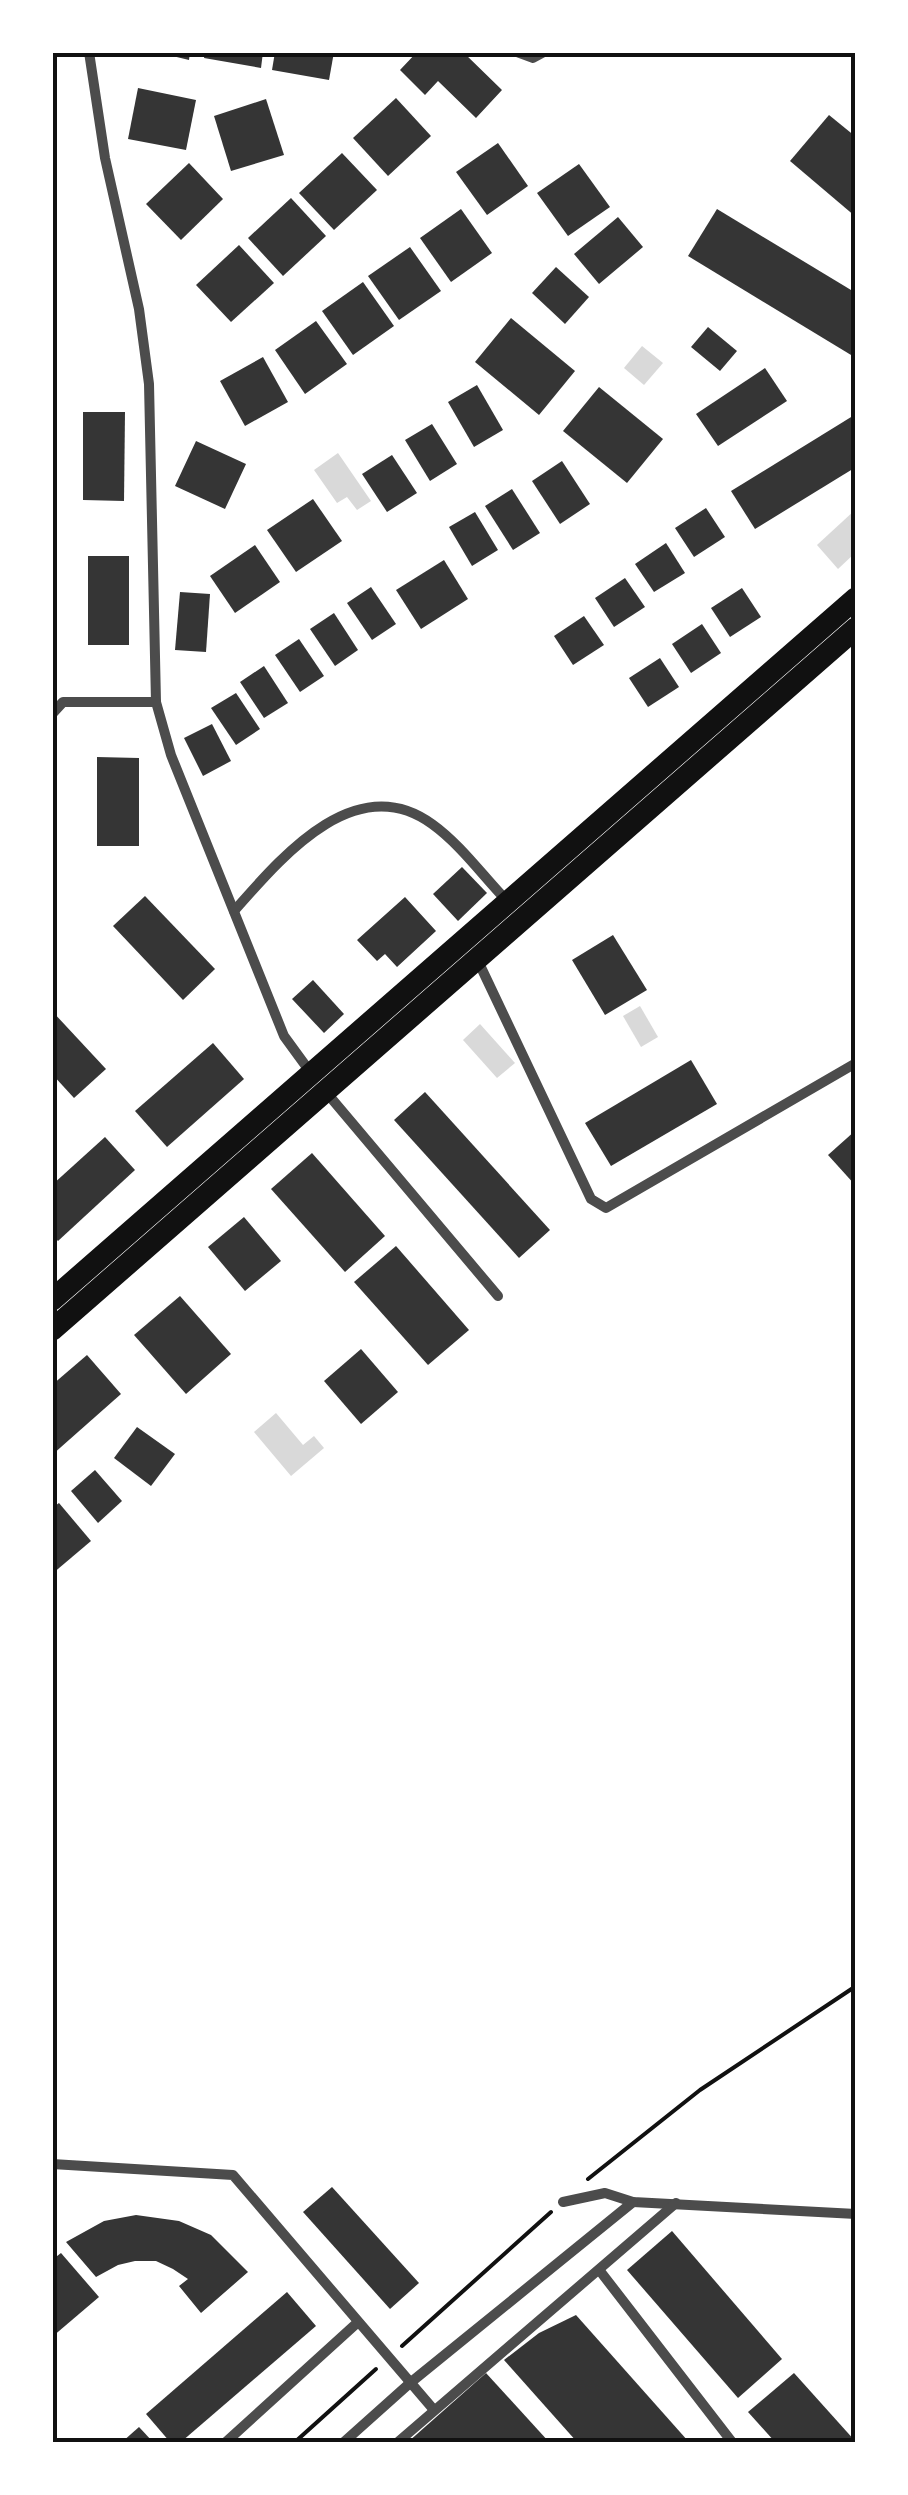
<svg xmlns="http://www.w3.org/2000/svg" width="908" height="2495" font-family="Inter,sans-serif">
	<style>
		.water { fill: #d9d9d9 }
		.building { fill: #353535 }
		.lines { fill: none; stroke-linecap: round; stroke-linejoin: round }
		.path { stroke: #111; stroke-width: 4 }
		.service { stroke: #4c4c4c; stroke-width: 8 }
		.minor { stroke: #4c4c4c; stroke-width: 10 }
		.primary { stroke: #111; stroke-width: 22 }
		.neatline { fill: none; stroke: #111; stroke-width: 4 }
	</style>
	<rect width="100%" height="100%" fill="#fff"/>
	<!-- water -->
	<g class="water">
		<path d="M 642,346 L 663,363 L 644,385 L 624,368 Z"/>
		<path d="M 338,453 L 371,501 L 357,510 L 347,497 L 337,503 L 314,470 Z"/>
		<path d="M 855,510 L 855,553 L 838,569 L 817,545 Z"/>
		<path d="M 640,1006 L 658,1037 L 641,1047 L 623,1016 Z"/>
		<path d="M 480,1024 L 515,1063 L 497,1078 L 463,1040 Z"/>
		<path d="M 276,1413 L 303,1445 L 314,1436 L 324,1448 L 291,1476 L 254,1432 Z"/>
	</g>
	<!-- building -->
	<g class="building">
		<path d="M 156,52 L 190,52 L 189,60 Z"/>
		<path d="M 205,52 L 263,52 L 261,68 L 204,58 Z"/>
		<path d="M 275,52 L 334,52 L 329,80 L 272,70 Z"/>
		<path d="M 417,52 L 463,52 L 502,90 L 476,118 L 438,81 L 425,95 L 400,70 Z"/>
		<path d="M 138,88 L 196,100 L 186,150 L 128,139 Z"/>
		<path d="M 396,98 L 431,136 L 388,176 L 353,138 Z"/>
		<path d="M 266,99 L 284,155 L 231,171 L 214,116 Z"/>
		<path d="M 829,115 L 856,137 L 856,217 L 790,161 Z"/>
		<path d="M 498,143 L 528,186 L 487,215 L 456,172 Z"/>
		<path d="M 342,153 L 377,190 L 334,230 L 299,193 Z"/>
		<path d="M 189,163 L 223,199 L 181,240 L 146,204 Z"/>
		<path d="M 579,164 L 610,207 L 568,236 L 537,193 Z"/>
		<path d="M 291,198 L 326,236 L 283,276 L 248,238 Z"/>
		<path d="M 461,209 L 492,253 L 451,282 L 420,238 Z"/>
		<path d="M 717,209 L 856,293 L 856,358 L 688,256 Z"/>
		<path d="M 618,217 L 643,247 L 599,284 L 574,254 Z"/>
		<path d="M 239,245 L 274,283 L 231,322 L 196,285 Z"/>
		<path d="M 410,247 L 441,291 L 399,320 L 368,276 Z"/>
		<path d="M 556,267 L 589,297 L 565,324 L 532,293 Z"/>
		<path d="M 363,282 L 394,326 L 353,355 L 322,311 Z"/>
		<path d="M 511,318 L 575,371 L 539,415 L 475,362 Z"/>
		<path d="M 316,321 L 347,364 L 305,394 L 275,350 Z"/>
		<path d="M 708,327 L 737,351 L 720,371 L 691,347 Z"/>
		<path d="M 263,357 L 288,402 L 245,426 L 220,381 Z"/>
		<path d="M 765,368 L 787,401 L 718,446 L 696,414 Z"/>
		<path d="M 477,385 L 503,430 L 474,447 L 448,402 Z"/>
		<path d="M 599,387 L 663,439 L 627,483 L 563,431 Z"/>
		<path d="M 83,412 L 125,412 L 124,501 L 83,500 Z"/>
		<path d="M 856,414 L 856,467 L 755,529 L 731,491 Z"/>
		<path d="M 432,424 L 457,464 L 430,481 L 405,440 Z"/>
		<path d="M 196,441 L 246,464 L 225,509 L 175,486 Z"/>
		<path d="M 392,455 L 417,493 L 387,512 L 362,474 Z"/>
		<path d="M 562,461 L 590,504 L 560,524 L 532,481 Z"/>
		<path d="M 512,489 L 540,533 L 513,550 L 485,506 Z"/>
		<path d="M 313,499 L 342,541 L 296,572 L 267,530 Z"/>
		<path d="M 706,508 L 725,537 L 694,557 L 675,528 Z"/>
		<path d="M 475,512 L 498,550 L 472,566 L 449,527 Z"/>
		<path d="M 666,543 L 685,573 L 654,592 L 635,564 Z"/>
		<path d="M 255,545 L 280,582 L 235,613 L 210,576 Z"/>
		<rect x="88" y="556" width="41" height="89"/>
		<path d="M 444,560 L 468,599 L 421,629 L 396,590 Z"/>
		<path d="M 625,578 L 645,607 L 614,627 L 595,598 Z"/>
		<path d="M 371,587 L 396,624 L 372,640 L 347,603 Z"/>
		<path d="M 742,588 L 761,617 L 730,637 L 711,608 Z"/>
		<path d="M 180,592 L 210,594 L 206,652 L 175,650 Z"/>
		<path d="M 334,613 L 358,650 L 335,666 L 310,629 Z"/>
		<path d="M 584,616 L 604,645 L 573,665 L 554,636 Z"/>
		<path d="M 702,624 L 721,653 L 691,673 L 672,644 Z"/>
		<path d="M 299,639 L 324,676 L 300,692 L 275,655 Z"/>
		<path d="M 660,658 L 679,687 L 648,707 L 629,678 Z"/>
		<path d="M 264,666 L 288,703 L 264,718 L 240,682 Z"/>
		<path d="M 236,693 L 260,729 L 236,745 L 211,708 Z"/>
		<path d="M 212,724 L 231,761 L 203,776 L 184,738 Z"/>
		<path d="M 97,757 L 139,758 L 139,846 L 97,846 Z"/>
		<path d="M 462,867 L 487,893 L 458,921 L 433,894 Z"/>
		<path d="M 145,896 L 215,969 L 183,1000 L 113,926 Z"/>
		<path d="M 405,897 L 436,931 L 397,967 L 385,954 L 377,961 L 357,940 Z"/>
		<path d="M 613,935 L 647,990 L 605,1015 L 572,960 Z"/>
		<path d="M 313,980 L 344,1014 L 324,1033 L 292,999 Z"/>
		<path d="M 52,1011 L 106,1069 L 74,1098 L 52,1074 Z"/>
		<path d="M 213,1043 L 244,1079 L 167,1147 L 135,1111 Z"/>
		<path d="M 691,1060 L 717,1104 L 611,1166 L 585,1123 Z"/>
		<path d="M 425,1092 L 550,1230 L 519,1258 L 394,1120 Z"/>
		<path d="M 856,1130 L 856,1186 L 828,1155 Z"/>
		<path d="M 105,1137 L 135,1170 L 58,1241 L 52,1235 L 52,1185 Z"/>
		<path d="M 312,1153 L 385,1236 L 345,1272 L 271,1189 Z"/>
		<path d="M 244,1217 L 281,1261 L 245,1291 L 208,1247 Z"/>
		<path d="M 396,1246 L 469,1330 L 428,1365 L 354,1282 Z"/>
		<path d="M 180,1296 L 231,1354 L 186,1394 L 134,1335 Z"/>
		<path d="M 361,1349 L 398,1392 L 361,1424 L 324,1381 Z"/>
		<path d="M 87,1355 L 121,1394 L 52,1455 L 52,1385 Z"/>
		<path d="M 137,1427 L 175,1454 L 151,1486 L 114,1458 Z"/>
		<path d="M 95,1470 L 122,1501 L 98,1523 L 71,1491 Z"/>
		<path d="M 59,1503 L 91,1541 L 52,1574 L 52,1508 Z"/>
		<path d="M 332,2187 L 419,2283 L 390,2309 L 303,2212 Z"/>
		<path d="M 136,2215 L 179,2221 L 211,2235 L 248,2272 L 201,2313 L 179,2286 L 188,2279 L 173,2269 L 156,2261 L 135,2261 L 118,2265 L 96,2277 L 66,2242 L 104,2221 Z"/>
		<path d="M 672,2231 L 782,2359 L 738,2398 L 627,2270 Z"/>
		<path d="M 61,2253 L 99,2297 L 52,2337 L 52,2260 Z"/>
		<path d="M 287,2292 L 316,2326 L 181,2442 L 170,2442 L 146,2414 Z"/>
		<path d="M 576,2315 L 688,2441 L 577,2442 L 504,2360 L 539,2333 Z"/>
		<path d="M 486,2373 L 549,2442 L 408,2442 Z"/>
		<path d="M 794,2373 L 856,2442 L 775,2442 L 748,2412 Z"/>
		<path d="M 139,2427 L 153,2442 L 122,2442 Z"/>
	</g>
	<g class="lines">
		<!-- path -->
		<g class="path">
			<path d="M 588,2179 L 700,2090 L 856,1986"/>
			<path d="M 402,2346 L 551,2212"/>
			<path d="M 295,2442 L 376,2369"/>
		</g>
		<!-- service -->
		<path class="service" d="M 514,52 L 533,59 L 546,52"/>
		<!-- minor -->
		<g class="minor">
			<path d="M 89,52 L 105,158 L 139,309 L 149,384 L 156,702 L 171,755 L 284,1036 L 311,1073"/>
			<path d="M 52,714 L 63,702 L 156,702"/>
			<path d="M 234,911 C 280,859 355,768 432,824 C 460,844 483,876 507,901"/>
			<path d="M 478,961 L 591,1199 L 606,1208 L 856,1063"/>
			<path d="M 326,1092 L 498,1296"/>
			<path d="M 52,2164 L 233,2175 L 434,2410"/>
			<path d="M 563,2202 L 605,2193 L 633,2202 L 856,2214"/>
			<path d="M 600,2271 L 732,2442"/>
			<path d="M 226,2442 L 357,2323"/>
			<path d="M 344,2442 L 410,2383 L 633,2202"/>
			<path d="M 398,2442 L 676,2203"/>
		</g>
		<!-- primary -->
		<g class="primary">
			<path d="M 52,1300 L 856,598"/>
			<path d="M 52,1330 L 856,628"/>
		</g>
	</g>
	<!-- border -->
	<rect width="908" height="2495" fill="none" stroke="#ffffff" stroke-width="110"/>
	<rect x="55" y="55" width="798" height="2385" class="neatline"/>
</svg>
